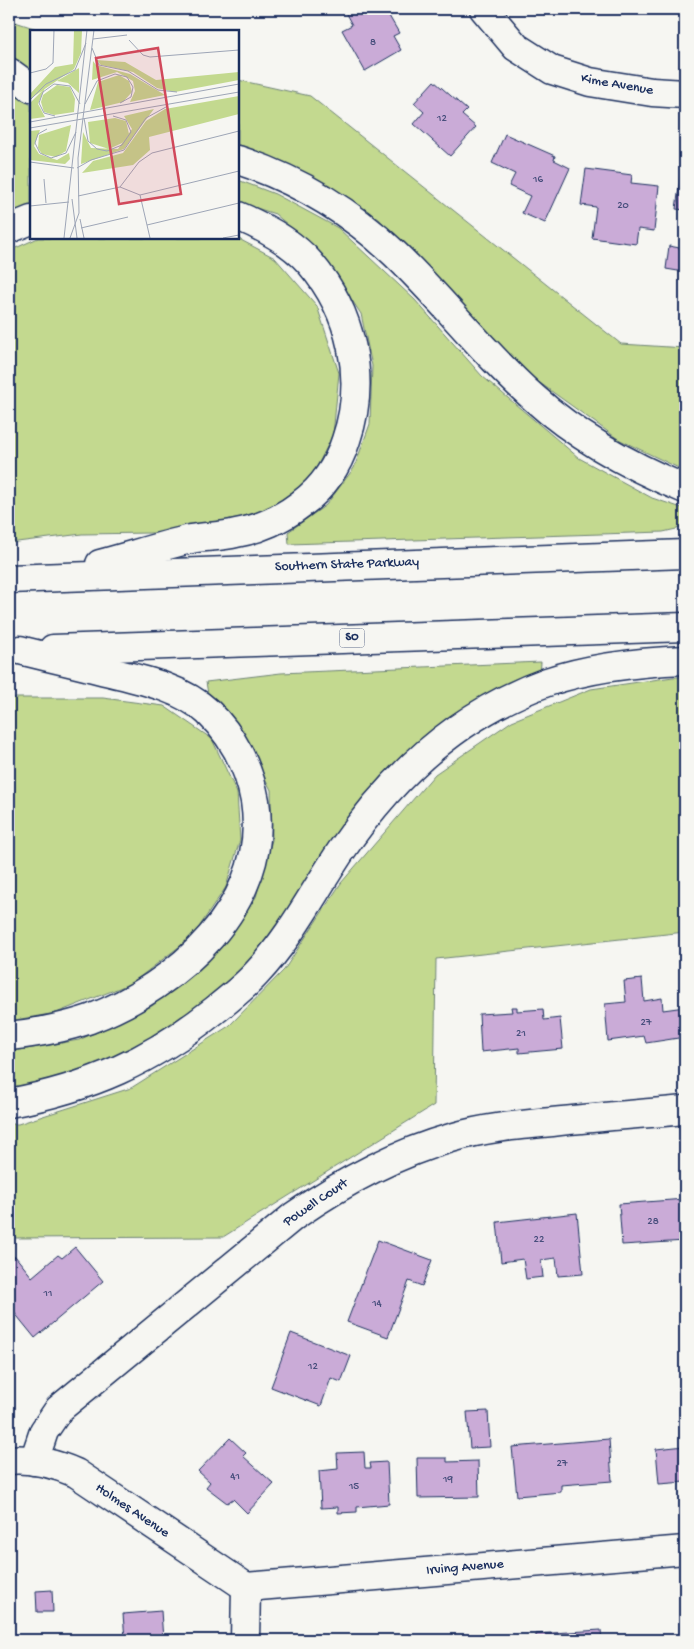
<svg xmlns="http://www.w3.org/2000/svg" width="694" height="1649" font-family="'Gochi Hand',sans-serif">
	<style>
		.green { fill: #c3d98f; stroke: #6f8476 }
		.building { fill: #caabd7; stroke: #1b2f5e }
		.lines { fill: none; stroke-linecap: round; stroke-linejoin: round }
		.minor-casing { stroke: #1b2f5e; stroke-width: 31 }
		.motorway-casing { stroke: #1b2f5e; stroke-width: 31 }
		.minor { stroke: #f6f6f2; stroke-width: 28 }
		.motorway { stroke: #f6f6f2; stroke-width: 28 }
		.labels { text-anchor: middle; dominant-baseline: central; stroke-width: 4; stroke-linejoin: round; paint-order: stroke }
		.number-label { font-size: 11px; fill: #474e7c }
		.shield { fill: #f6f6f2; stroke: #5d6b8a; stroke-width: 1 }
		.shield-label { font-size: 12px; font-weight: bold; fill: #1b2f5e }
		.street-label { font-size: 14px; fill: #1b2f5e; stroke: #f6f6f2 }
		.inset-road { fill: none; stroke: #9ea6b7; stroke-width: 1 }
		.view { fill: #d1495b; fill-opacity: 0.15; stroke: #d1495b; stroke-width: 2.5 }
		.inset-edge { fill: none; stroke: #1b2f5e; stroke-width: 2.5 }
	</style>
	<rect width="100%" height="100%" fill="#f6f6f2"/>
	<filter id="ink" filterUnits="userSpaceOnUse"><feTurbulence type="fractalNoise" baseFrequency=".02" numOctaves="2"/><feDisplacementMap in="SourceGraphic" scale="10" xChannelSelector="R" yChannelSelector="G"/><feConvolveMatrix kernelMatrix="1 2 1 2 8 2 1 2 1" color-interpolation-filters="sRGB"/></filter>
	<g filter="url(#ink)">
		<!-- green -->
		<g class="green">
			<path d="M 9,20 L 43,31 L 31,31 L 31,74 L 9,57 L 9,52 L 12,47 L 9,40 Z"/>
			<path d="M 238,80 L 310,96 L 621,344 L 685,348 L 685,471 L 618,439 L 533,378 L 379,219 L 295,167 L 238,148 Z"/>
			<path d="M 9,89 L 31,105 L 31,207 L 9,215 Z"/>
			<path d="M 238,180 L 275,194 L 338,228 L 415,300 L 482,376 L 579,458 L 652,498 L 685,509 L 685,527 L 663,532 L 289,544 L 288,532 L 326,505 L 354,468 L 370,424 L 372,366 L 361,314 L 321,253 L 275,214 L 238,202 Z"/>
			<path d="M 38,238 L 237,238 L 275,258 L 317,306 L 339,373 L 333,435 L 310,480 L 269,517 L 218,532 L 82,534 L 9,543 L 9,251 Z"/>
			<path d="M 541,662 L 540,677 L 415,749 L 257,959 L 147,1048 L 71,1078 L 9,1091 L 9,1052 L 79,1040 L 152,1006 L 218,951 L 256,897 L 272,840 L 271,790 L 238,725 L 208,694 L 206,682 L 281,673 Z"/>
			<path d="M 673,677 L 685,677 L 685,932 L 436,959 L 434,1105 L 223,1237 L 9,1238 L 9,1124 L 18,1124 L 131,1088 L 229,1026 L 284,970 L 341,883 L 435,774 L 512,721 L 591,689 Z"/>
			<path d="M 9,698 L 103,698 L 164,706 L 212,739 L 237,793 L 240,840 L 226,887 L 193,936 L 132,983 L 56,1013 L 9,1021 Z"/>
		</g>
		<!-- building -->
		<g class="building">
			<path d="M 350,9 L 385,9 L 399,33 L 393,36 L 401,50 L 365,71 L 342,30 L 352,25 L 345,12 Z"/>
			<path d="M 434,81 L 467,110 L 462,115 L 476,127 L 450,156 L 414,124 L 424,112 L 414,103 Z"/>
			<path d="M 505,134 L 555,156 L 554,160 L 570,168 L 545,223 L 522,213 L 530,196 L 509,186 L 515,174 L 492,163 Z"/>
			<path d="M 586,169 L 632,175 L 631,183 L 659,186 L 654,231 L 638,229 L 636,244 L 592,238 L 596,207 L 581,205 Z"/>
			<path d="M 681,172 L 685,173 L 685,210 L 676,209 Z"/>
			<path d="M 669,246 L 685,249 L 684,272 L 666,269 Z"/>
			<path d="M 642,979 L 644,1001 L 662,998 L 663,1010 L 685,1007 L 685,1037 L 646,1043 L 644,1036 L 608,1041 L 605,1004 L 626,1002 L 624,981 Z"/>
			<path d="M 511,1007 L 517,1007 L 517,1011 L 543,1009 L 544,1020 L 560,1018 L 563,1049 L 519,1053 L 519,1048 L 481,1052 L 479,1014 L 512,1012 Z"/>
			<path d="M 685,1199 L 685,1241 L 622,1245 L 619,1204 Z"/>
			<path d="M 577,1213 L 583,1274 L 558,1276 L 556,1258 L 541,1260 L 543,1277 L 526,1279 L 523,1259 L 501,1262 L 497,1222 Z"/>
			<path d="M 378,1240 L 432,1260 L 422,1286 L 409,1281 L 388,1337 L 347,1322 Z"/>
			<path d="M 75,1247 L 103,1281 L 35,1338 L 9,1306 L 9,1261 L 15,1256 L 32,1277 L 58,1255 L 62,1258 Z"/>
			<path d="M 291,1333 L 351,1356 L 341,1382 L 331,1378 L 321,1406 L 271,1387 Z"/>
			<path d="M 488,1411 L 490,1447 L 470,1448 L 467,1412 Z"/>
			<path d="M 230,1438 L 246,1453 L 243,1456 L 274,1484 L 247,1513 L 233,1499 L 227,1503 L 206,1487 L 210,1482 L 198,1471 Z"/>
			<path d="M 609,1439 L 612,1481 L 561,1485 L 561,1492 L 517,1496 L 512,1447 Z"/>
			<path d="M 685,1446 L 685,1482 L 659,1484 L 656,1449 Z"/>
			<path d="M 364,1452 L 365,1468 L 371,1468 L 370,1463 L 387,1462 L 389,1504 L 357,1507 L 357,1512 L 338,1513 L 338,1507 L 321,1508 L 319,1471 L 338,1469 L 337,1453 Z"/>
			<path d="M 417,1458 L 447,1458 L 447,1462 L 478,1461 L 479,1497 L 418,1498 Z"/>
			<path d="M 52,1590 L 53,1612 L 37,1612 L 36,1591 Z"/>
			<path d="M 161,1611 L 163,1640 L 112,1640 L 125,1639 L 123,1614 Z"/>
			<path d="M 601,1630 L 602,1640 L 536,1640 L 536,1634 Z"/>
			<path d="M 515,1636 L 516,1640 L 467,1640 Z"/>
		</g>
		<g class="lines">
			<defs>
				<g id="minor">
					<path d="M 484,9 L 516,47 L 552,70 L 590,82 L 652,92 L 685,94"/>
					<path d="M 9,1460 C 32,1458 55,1464 76,1473 L 246,1587"/>
					<path d="M 34,1461 L 44,1431 L 59,1409 L 294,1216 C 343,1182 394,1154 451,1138 C 484,1128 518,1125 552,1122 C 596,1117 641,1114 685,1110"/>
					<path d="M 246,1587 L 685,1550"/>
					<path d="M 245,1640 L 246,1587"/>
				</g>
				<g id="motorway">
					<path d="M 9,72 L 31,88"/>
					<path d="M 238,160 C 296,179 350,211 395,254 C 443,300 484,354 534,398 C 578,438 630,466 685,489"/>
					<path d="M 9,229 L 31,220"/>
					<path d="M 100,564 C 130,556 160,546 191,539 C 206,536 221,537 236,533 C 259,529 283,518 301,504 C 323,488 338,465 346,440 C 367,379 352,312 310,263 C 291,241 264,227 238,216"/>
					<path d="M 9,579 L 685,554"/>
					<path d="M 53,649 L 685,627"/>
					<path d="M 9,1036 C 36,1033 64,1028 90,1019 C 177,986 271,904 255,801 C 249,768 233,736 208,712 C 180,686 137,679 101,670 C 74,663 47,657 20,650"/>
					<path d="M 9,1103 C 90,1088 151,1061 215,1010 C 229,999 244,987 256,974 C 291,937 313,893 341,851 C 392,776 460,713 547,682 C 591,667 639,662 685,660"/>
				</g>
			</defs>
			<!-- minor casing -->
			<use href="#minor" class="minor-casing"/>
			<!-- motorway casing -->
			<use href="#motorway" class="motorway-casing"/>
			<!-- minor -->
			<use href="#minor" class="minor"/>
			<!-- motorway -->
			<use href="#motorway" class="motorway"/>
		</g>
	</g>
	<g class="labels">
		<!-- number labels -->
		<g class="number-label">
			<text x="373" y="43">8</text>
			<text x="442" y="119">12</text>
			<text x="538" y="180">16</text>
			<text x="623" y="206">20</text>
			<text x="646" y="1023">27</text>
			<text x="521" y="1034">21</text>
			<text x="653" y="1222">28</text>
			<text x="539" y="1240">22</text>
			<text x="48" y="1294">11</text>
			<text x="377" y="1304">14</text>
			<text x="313" y="1367">12</text>
			<text x="562" y="1464">27</text>
			<text x="235" y="1477">41</text>
			<text x="448" y="1480">19</text>
			<text x="354" y="1487">15</text>
		</g>
		<!-- shield labels -->
		<rect class="shield" x="339.5" y="628.5" width="25" height="19" rx="4"/>
		<g class="shield-label">
			<text x="352" y="638">SO</text>
		</g>
		<!-- street labels -->
		<g class="street-label">
			<text transform="translate(617 85) rotate(10)">Kime Avenue</text>
			<text transform="translate(347 565) rotate(-2)">Southern State Parkway</text>
			<text transform="translate(316 1203) rotate(-34)">Powell Court</text>
			<text transform="translate(132 1511) rotate(34)">Holmes Avenue</text>
			<text transform="translate(465 1568) rotate(-5)">Irving Avenue</text>
		</g>
	</g>
	<!-- overview -->
	<g transform="translate(30 30)">
		<rect width="209" height="209" fill="#f6f6f2"/>
		<path d="M 44,0 L 52,0 L 51,23 L 44,39 L 0,69 L 0,64 L 25,37 L 43,34 ZM 66,30 L 95,32 L 126,50 L 209,42 L 209,50 L 145,62 L 127,58 L 103,42 L 71,35 ZM 63,31 L 66,35 L 100,44 L 135,65 L 100,72 L 105,61 L 103,51 L 87,42 L 62,50 ZM 49,38 L 49,63 L 38,53 L 27,51 ZM 89,45 L 99,51 L 102,62 L 93,72 L 60,80 L 68,52 ZM 27,55 L 40,57 L 45,69 L 44,82 L 24,85 L 14,82 L 11,72 L 13,65 ZM 15,58 L 8,74 L 15,87 L 0,89 L 0,73 ZM 209,66 L 209,84 L 119,107 L 120,120 L 103,135 L 52,143 L 63,131 L 93,123 L 116,91 L 135,79 ZM 124,79 L 94,119 L 51,134 L 53,102 L 61,118 L 88,119 L 102,99 L 94,86 ZM 85,88 L 96,91 L 99,104 L 92,113 L 79,119 L 60,113 L 58,92 ZM 41,95 L 36,121 L 26,127 L 12,124 L 8,118 L 9,105 ZM 10,100 L 4,116 L 9,124 L 27,130 L 39,123 L 40,129 L 35,134 L 0,130 L 0,101 Z" fill="#c3d98f"/>
		<path class="inset-road" d="M 63,9 L 97,5M 99,10 L 113,25 L 120,27 L 209,20M 62,18 L 69,35 L 98,41 L 128,60 L 147,62M 0,43 L 16,39 L 23,33 L 24,0M 0,70 L 16,54 L 45,40 L 56,13M 55,74 L 67,51 L 85,44 L 97,47 L 103,57 L 101,67 L 90,73M 25,86 L 14,83 L 9,73 L 13,62 L 24,54 L 40,56 L 50,74M 54,88 L 58,111 L 67,119 L 77,121 L 92,115 L 101,102 L 96,90 L 83,86M 0,92 L 209,54M 0,98 L 209,62M 17,99 L 8,104 L 5,113 L 10,123 L 21,128 L 36,123 L 46,102M 0,132 L 44,138M 47,138 L 61,130 L 94,120 L 116,88 L 136,77M 14,149 L 16,173M 90,157 L 109,132 L 122,123 L 209,101M 110,165 L 209,141M 110,165 L 120,208M 48,166 L 90,157 L 110,165M 42,169 L 47,208M 0,176 L 39,172M 50,189 L 54,208M 117,195 L 209,173M 51,198 L 98,187M 34,208 L 57,0M 40,208 L 49,183 L 48,128 L 64,0M 193,208 L 209,205"/>
		<path class="view" d="M 128,18 L 151,164 L 89,174 L 66,28 Z"/>
		<rect width="209" height="209" class="inset-edge"/>
	</g>
	<!-- margin -->
	<rect width="694" height="1649" fill="none" stroke="#f6f6f2" stroke-width="30"/>
	<rect x="15" y="15" width="664" height="1619" fill="none" stroke="#1b2f5e" stroke-width="2" filter="url(#ink)"/>
</svg>
